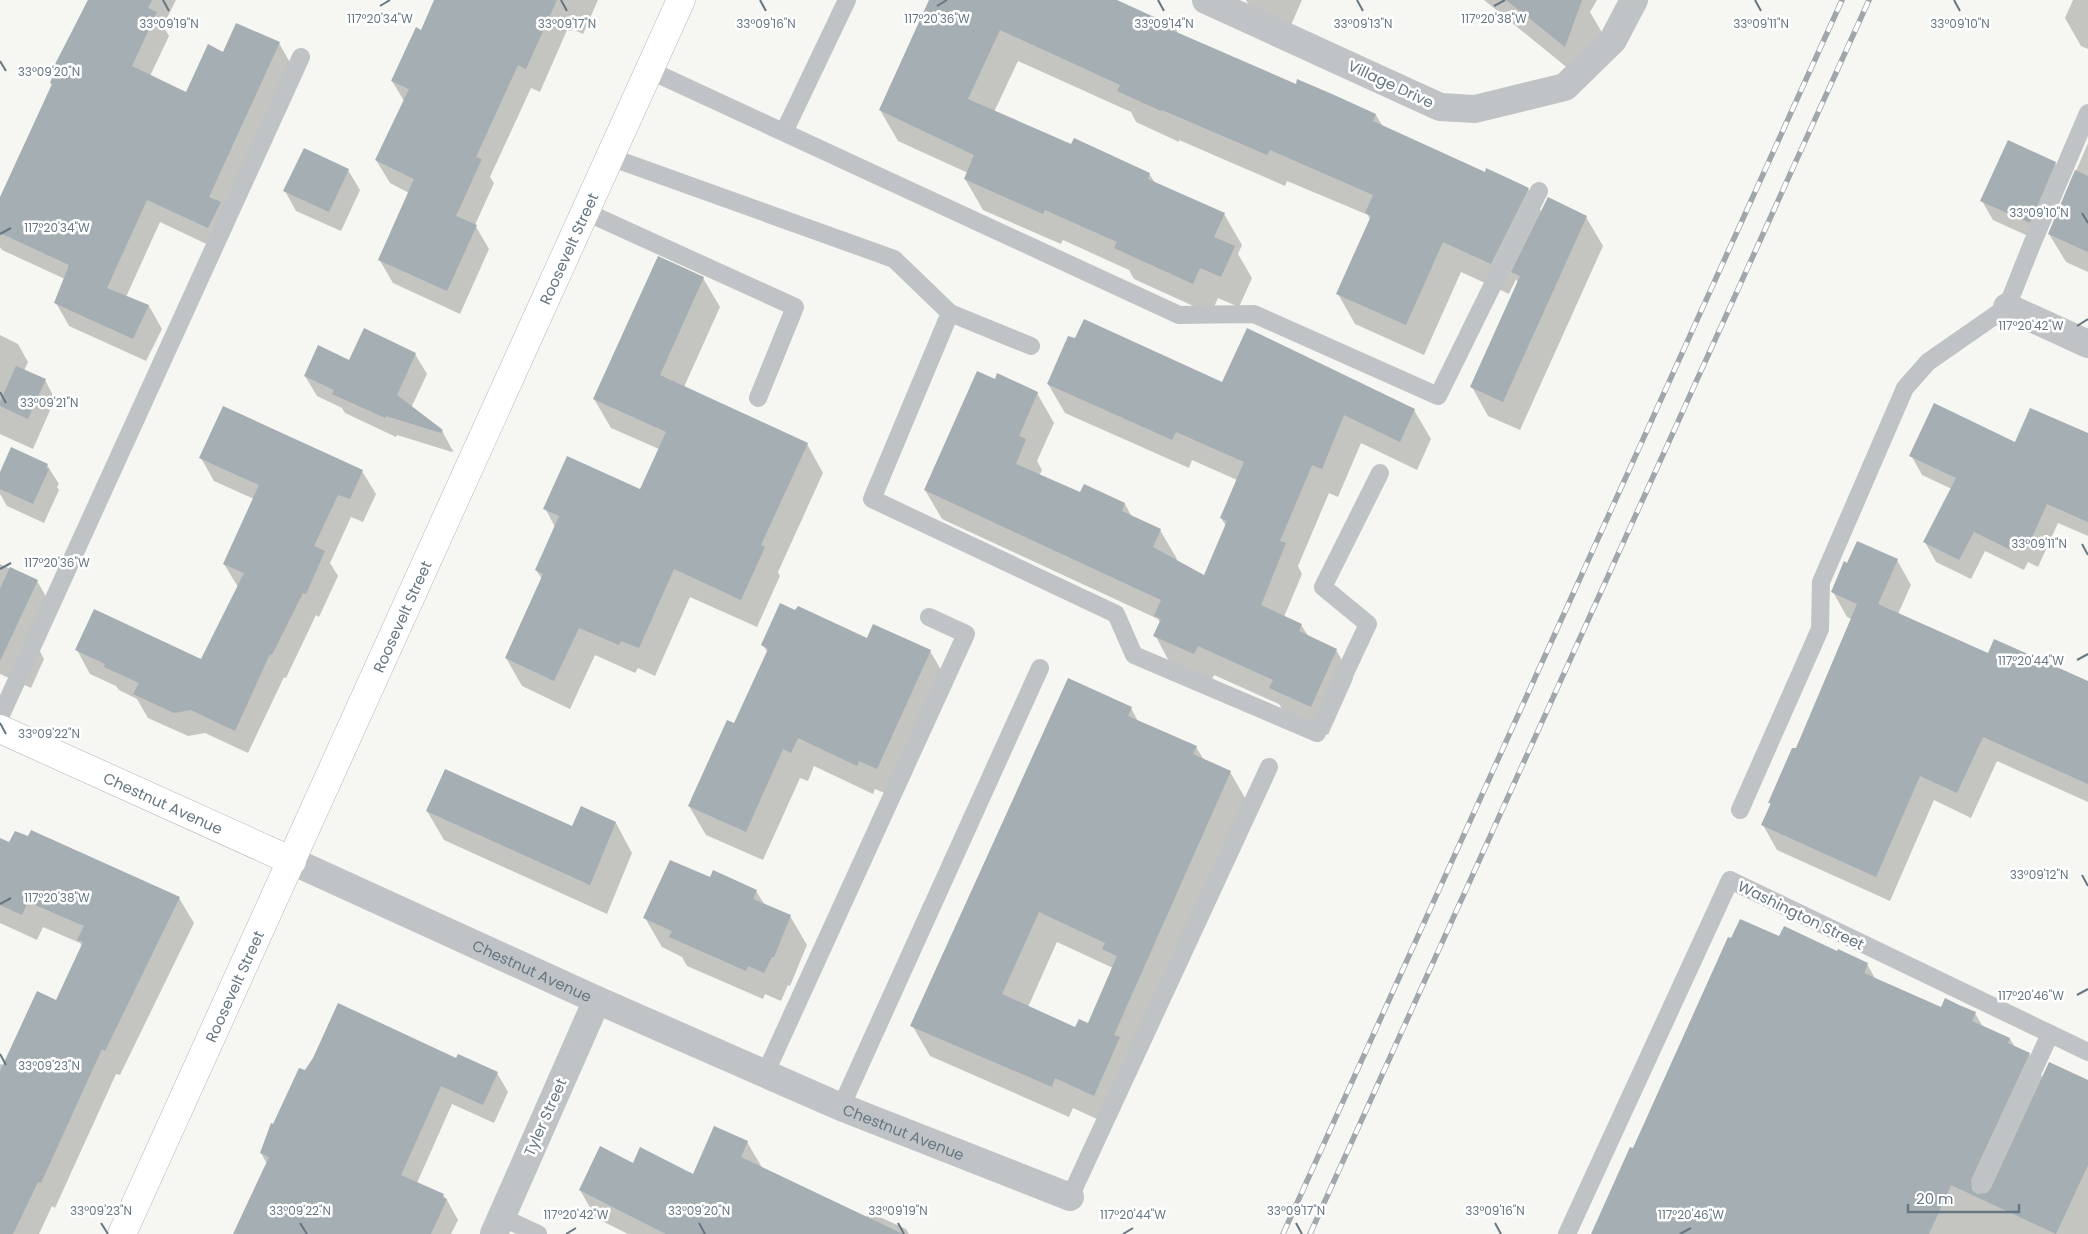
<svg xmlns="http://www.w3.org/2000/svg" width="2088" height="1234" font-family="Poppins,sans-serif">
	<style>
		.shadow { fill: #0003; fill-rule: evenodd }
		.building { fill: #a5aeb3; fill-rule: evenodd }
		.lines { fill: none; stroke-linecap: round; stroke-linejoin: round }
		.secondary-casing { stroke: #b1b7bb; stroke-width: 29 }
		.lane { stroke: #bfc3c6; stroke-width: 18 }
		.street { stroke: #bfc3c6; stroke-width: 28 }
		.secondary { stroke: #fff; stroke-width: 28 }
		.rail-casing { stroke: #a0a7ab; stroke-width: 5.5 }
		.rail { stroke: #fff; stroke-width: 4; stroke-dasharray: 11; stroke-linecap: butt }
		.ticks { fill: none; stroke: #667782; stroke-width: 2 }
		.labels { text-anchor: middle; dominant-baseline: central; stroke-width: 5; stroke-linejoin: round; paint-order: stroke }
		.street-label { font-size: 15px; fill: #667782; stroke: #fff }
		.ticks-label { font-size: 12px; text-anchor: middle; fill: #667782; stroke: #fff; stroke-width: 5; stroke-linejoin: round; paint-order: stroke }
	</style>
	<rect width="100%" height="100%" fill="#f6f6f2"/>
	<!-- shadow -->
	<g class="shadow">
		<path d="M 88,0 L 176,0 L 163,26 L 169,36 L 150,76 L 187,94 L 224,53 L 279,43 L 292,66 L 221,251 L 160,222 L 126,297 L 149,306 L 162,329 L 146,361 L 69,326 L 56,303 L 65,279 L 2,250 L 0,247 L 0,201 L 52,85 L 51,83 L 54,75 L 52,72 Z"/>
		<path d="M 436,0 L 598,0 L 583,34 L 572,29 L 571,31 L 567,30 L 540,92 L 531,88 L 490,177 L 494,183 L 475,225 L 489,249 L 460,314 L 393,283 L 379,259 L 409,193 L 390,183 L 376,160 L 404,101 L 392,81 L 422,31 Z"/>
		<path d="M 930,0 L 1113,0 L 1175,28 L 1179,35 L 1296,86 L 1376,115 L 1383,127 L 1485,173 L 1528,189 L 1542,213 L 1586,217 L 1603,246 L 1520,430 L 1488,416 L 1472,387 L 1518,283 L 1516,279 L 1509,294 L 1461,272 L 1424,355 L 1355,324 L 1338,294 L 1370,220 L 1368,215 L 1287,181 L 1285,186 L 1179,140 L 1179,142 L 1136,122 L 1131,112 L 1018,61 L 994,112 L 1072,146 L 1149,174 L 1156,184 L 1224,214 L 1242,245 L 1238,254 L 1252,278 L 1239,307 L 1218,298 L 1211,314 L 1134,279 L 1129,270 L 1063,240 L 1061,244 L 983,210 L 965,179 L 968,173 L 898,141 L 880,110 Z"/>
		<path d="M 1246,0 L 1302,0 L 1291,25 L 1249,6 Z"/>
		<path d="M 1484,0 L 1597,0 L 1590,12 L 1604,36 L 1586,83 Z"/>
		<path d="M 2073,0 L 2088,0 L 2088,49 L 2081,46 L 2065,18 Z"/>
		<path d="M 2088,143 L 2088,272 L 2066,262 L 2049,234 Z"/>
		<path d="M 304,150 L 348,170 L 360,190 L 341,231 L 296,211 L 285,191 Z"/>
		<path d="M 2055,163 L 2066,182 L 2041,242 L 1993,220 L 1982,201 Z"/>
		<path d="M 658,258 L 703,278 L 720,307 L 684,387 L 807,444 L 823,473 L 778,572 L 780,576 L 757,627 L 690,597 L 655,676 L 638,668 L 635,673 L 595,655 L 570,709 L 522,686 L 506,658 L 542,579 L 536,570 L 555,527 L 545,508 L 640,491 L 659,449 L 611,428 L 594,399 Z"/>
		<path d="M 0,335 L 18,344 L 28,362 L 24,371 L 45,380 L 55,399 L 33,449 L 0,434 Z"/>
		<path d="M 415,354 L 427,374 L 411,408 L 442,431 L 453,451 L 452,452 L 397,435 L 396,437 L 345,413 L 342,408 L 317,396 L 305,376 L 350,362 Z"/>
		<path d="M 995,380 L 1037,393 L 1054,423 L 1037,461 L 1042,470 L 1039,476 L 1081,494 L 1084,486 L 1125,504 L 1132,517 L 1160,530 L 1177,559 L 1176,561 L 1204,577 L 1226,526 L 1221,518 L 1237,480 L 1192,460 L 1189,468 L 1065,413 L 1048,384 L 1222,384 L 1414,410 L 1431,439 L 1417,470 L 1361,443 L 1338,497 L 1329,493 L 1298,566 L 1302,574 L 1284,617 L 1301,625 L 1309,637 L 1336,650 L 1353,679 L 1328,735 L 1287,717 L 1279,704 L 1214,675 L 1211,682 L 1171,665 L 1155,635 L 1160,623 L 1158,619 L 942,519 L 925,490 Z"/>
		<path d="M 2088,435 L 2088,536 L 2058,523 L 2038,567 L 2028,562 L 2024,570 L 1985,551 L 1971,579 L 1936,562 L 1925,542 L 1952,489 L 1922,475 L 1911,455 Z"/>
		<path d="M 201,458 L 362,471 L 376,494 L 363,522 L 351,517 L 330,563 L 338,576 L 319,617 L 316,615 L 286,678 L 284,677 L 248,753 L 205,733 L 188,736 L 148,718 L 137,699 L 119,690 L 116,686 L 90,674 L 77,650 L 202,661 L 238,587 L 224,564 L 254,499 L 214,481 Z"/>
		<path d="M 47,465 L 59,484 L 57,487 L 59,490 L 44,523 L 7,506 L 0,494 L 0,475 Z"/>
		<path d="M 1897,560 L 1911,585 L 1898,614 L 1988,655 L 2088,682 L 2088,802 L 1997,761 L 1971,818 L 1934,800 L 1890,901 L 1777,850 L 1763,825 L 1771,805 L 1769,802 L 1797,750 L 1852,619 L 1847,617 L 1833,592 L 1848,564 Z"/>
		<path d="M 0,564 L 37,581 L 54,610 L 37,646 L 44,659 L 31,688 L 0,674 Z"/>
		<path d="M 867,639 L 930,651 L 947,680 L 894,797 L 875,789 L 873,794 L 814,766 L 808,781 L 800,778 L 763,860 L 706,835 L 689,806 L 735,725 L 768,653 L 763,645 Z"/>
		<path d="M 1131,708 L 1139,723 L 1196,747 L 1204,760 L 1230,772 L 1248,803 L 1112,1126 L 1073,1108 L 1069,1117 L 930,1056 L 912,1025 ZM 1057,942 L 1113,968 L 1088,1024 L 1076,1029 L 1028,1007 Z"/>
		<path d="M 582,808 L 616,823 L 632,853 L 607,914 L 444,840 L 427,811 L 573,828 Z"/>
		<path d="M 28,838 L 179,898 L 194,923 L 120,1075 L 116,1074 L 55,1208 L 52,1206 L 39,1234 L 0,1234 L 0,1064 L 4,1065 L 56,1002 L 82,946 L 80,943 L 43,927 L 37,940 L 0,923 L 0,856 L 10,844 Z"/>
		<path d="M 711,879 L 756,891 L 765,905 L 790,916 L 807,945 L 790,986 L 788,985 L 781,1001 L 765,994 L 763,999 L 687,966 L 682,957 L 662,947 L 645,918 Z"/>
		<path d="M 1780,938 L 1837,953 L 1867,964 L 1876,980 L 1942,1009 L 1975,1013 L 1983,1027 L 2010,1039 L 2015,1047 L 2029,1054 L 2043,1078 L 2088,1082 L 2088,1234 L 1593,1234 L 1634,1150 Z"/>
		<path d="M 457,1060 L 497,1073 L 508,1092 L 494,1123 L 452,1104 L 417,1183 L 443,1195 L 447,1200 L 458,1220 L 451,1234 L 234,1234 L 267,1164 L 261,1153 L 274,1126 L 306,1072 Z"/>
		<path d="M 747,1142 L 763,1169 L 866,1218 L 869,1212 L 906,1229 L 909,1234 L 628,1234 L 596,1218 L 580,1190 L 634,1164 L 694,1176 Z"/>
	</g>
	<!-- building -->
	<g class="building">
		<path d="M 88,0 L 152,0 L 148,8 L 157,12 L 132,66 L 186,92 L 208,44 L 223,52 L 236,23 L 280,42 L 209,197 L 221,202 L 208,228 L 147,200 L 107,288 L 149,305 L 133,339 L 54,303 L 69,265 L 0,233 L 0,197 L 52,84 L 50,83 L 54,73 L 51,72 Z"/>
		<path d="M 434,0 L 557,0 L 526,69 L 518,65 L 476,157 L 482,159 L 456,216 L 477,225 L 447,291 L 378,260 L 414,179 L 375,160 L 409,89 L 391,81 L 416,27 L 421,30 Z"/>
		<path d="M 929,0 L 1117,0 L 1176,27 L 1174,31 L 1296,84 L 1297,79 L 1332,94 L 1376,114 L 1373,121 L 1485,172 L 1486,168 L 1529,188 L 1491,264 L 1443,242 L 1406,325 L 1336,294 L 1371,216 L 1365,213 L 1373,195 L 1270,150 L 1267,155 L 1162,110 L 1161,111 L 1117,91 L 1120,85 L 1000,30 L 968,99 L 1071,144 L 1074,138 L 1150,173 L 1148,179 L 1225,213 L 1214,237 L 1235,246 L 1221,277 L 1200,268 L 1193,284 L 1114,248 L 1117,242 L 1045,210 L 1043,214 L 964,179 L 974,155 L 879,110 Z"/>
		<path d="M 1506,0 L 1582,0 L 1565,47 Z"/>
		<path d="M 2008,140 L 2056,162 L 2030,223 L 1980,201 Z"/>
		<path d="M 304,148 L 349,169 L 329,212 L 283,191 Z"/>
		<path d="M 2075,170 L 2088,176 L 2088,252 L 2048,234 Z"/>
		<path d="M 1548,197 L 1587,216 L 1503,402 L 1470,387 L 1520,276 L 1511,272 Z"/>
		<path d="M 658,256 L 704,277 L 660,375 L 808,443 L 761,545 L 765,547 L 741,600 L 674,569 L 639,648 L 621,641 L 619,645 L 579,628 L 554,681 L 505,658 L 543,574 L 535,570 L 559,516 L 543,509 L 567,456 L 640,489 L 666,432 L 593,399 Z"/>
		<path d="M 1084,319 L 1222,382 L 1247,328 L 1415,409 L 1400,442 L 1344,415 L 1322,469 L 1312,465 L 1280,541 L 1286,543 L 1261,605 L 1302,624 L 1299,631 L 1337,649 L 1311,707 L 1269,688 L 1273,680 L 1198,646 L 1194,654 L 1153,636 L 1161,619 L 1154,616 L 1161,600 L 924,490 L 977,371 L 995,379 L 997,373 L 1038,392 L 1019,436 L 1026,439 L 1016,464 L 1080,492 L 1084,484 L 1125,503 L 1122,511 L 1161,529 L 1153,547 L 1204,575 L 1227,521 L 1220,518 L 1244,462 L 1176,432 L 1172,440 L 1047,384 L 1068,336 L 1075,338 Z"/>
		<path d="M 364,328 L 416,353 L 397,395 L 443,430 L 441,433 L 386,416 L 385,418 L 332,394 L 334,390 L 304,376 L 318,345 L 349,360 Z"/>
		<path d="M 16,366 L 46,379 L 28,419 L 0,406 L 0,402 Z"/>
		<path d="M 1934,403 L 2015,442 L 2030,408 L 2088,433 L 2088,522 L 2047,504 L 2027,548 L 2016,543 L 2013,551 L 1974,532 L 1959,560 L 1923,542 L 1956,478 L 1909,456 Z"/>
		<path d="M 223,406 L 363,470 L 350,499 L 338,495 L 314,546 L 325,551 L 306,594 L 303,593 L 272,655 L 270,654 L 235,731 L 191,710 L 174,713 L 133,694 L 139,683 L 104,667 L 105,664 L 75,650 L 94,609 L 201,659 L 244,573 L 223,564 L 259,485 L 199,458 Z"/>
		<path d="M 11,447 L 48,464 L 46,468 L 49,469 L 33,504 L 0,489 L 0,472 Z"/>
		<path d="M 1857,541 L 1898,559 L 1878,604 L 1988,653 L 1994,639 L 2088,681 L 2088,784 L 1983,737 L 1957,793 L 1920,776 L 1876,877 L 1761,825 L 1771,803 L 1768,803 L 1792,748 L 1796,748 L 1857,604 L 1831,592 L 1844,561 L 1847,563 Z"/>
		<path d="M 10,567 L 38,580 L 0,661 L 0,589 Z"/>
		<path d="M 780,603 L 795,610 L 798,606 L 867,638 L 873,624 L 931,650 L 877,769 L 859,761 L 857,766 L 798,738 L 791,753 L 783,749 L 746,832 L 688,806 L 727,720 L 734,723 L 768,649 L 761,645 Z"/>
		<path d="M 1068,678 L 1132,707 L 1128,716 L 1197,746 L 1193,754 L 1231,771 L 1114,1035 L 1120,1037 L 1094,1096 L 1055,1078 L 1052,1087 L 910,1026 ZM 1039,912 L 1105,943 L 1102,949 L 1117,956 L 1088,1023 L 1079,1019 L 1075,1027 L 1002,994 Z"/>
		<path d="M 445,769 L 572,826 L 581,806 L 616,822 L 590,885 L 426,811 Z"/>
		<path d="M 31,830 L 180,897 L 105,1051 L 102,1049 L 41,1183 L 38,1182 L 13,1234 L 0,1234 L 0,1071 L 37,991 L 56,1000 L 83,942 L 77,940 L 84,926 L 28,902 L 22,915 L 0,905 L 0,838 L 9,842 L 15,831 L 28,836 Z"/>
		<path d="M 670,860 L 710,877 L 713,870 L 757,890 L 753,899 L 791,915 L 774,957 L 772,957 L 764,973 L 748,966 L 746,971 L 669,937 L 672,931 L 643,918 Z"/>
		<path d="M 1740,919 L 1779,936 L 1784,926 L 1837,951 L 1838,949 L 1868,963 L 1864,973 L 1941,1007 L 1945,998 L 1959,1005 L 1976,1012 L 1972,1021 L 2010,1038 L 2008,1043 L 2030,1053 L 1971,1180 L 1972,1190 L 1977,1194 L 1987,1193 L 1991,1188 L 2049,1062 L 2088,1080 L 2088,1165 L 2056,1234 L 1951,1185 L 1929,1234 L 1591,1234 L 1630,1147 L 1633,1148 L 1728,937 L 1731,938 Z"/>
		<path d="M 338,1003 L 456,1058 L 458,1054 L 498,1072 L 483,1105 L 441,1086 L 401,1175 L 444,1194 L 442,1197 L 447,1199 L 431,1234 L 233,1234 L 269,1157 L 260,1153 L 271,1123 L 273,1124 L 299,1068 L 305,1070 L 313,1058 Z"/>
		<path d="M 714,1126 L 748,1141 L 741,1157 L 903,1234 L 666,1234 L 579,1190 L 600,1146 L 633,1163 L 640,1147 L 693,1174 Z"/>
	</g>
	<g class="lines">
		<defs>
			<g id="secondary">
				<path id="s2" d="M 0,729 L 292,861"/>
				<path id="s3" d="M 122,1234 L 681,0"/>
			</g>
		</defs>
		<!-- secondary casing -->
		<use href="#secondary" class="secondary-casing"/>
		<!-- lane -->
		<g class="lane">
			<path d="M 649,70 L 1179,315 L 1254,314 L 1438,396 L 1539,191"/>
			<path d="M 784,132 L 847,0"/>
			<path d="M 610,157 L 894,259 L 950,313 L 1031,346"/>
			<path d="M 586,212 L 795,307 L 758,398"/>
			<path d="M 950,313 L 872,499 L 1116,614 L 1134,655 L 1317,733 L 1368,624 L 1323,587 L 1380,473"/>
			<path d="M 0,717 L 301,57"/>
			<path d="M 1740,810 L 1820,629 L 1821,582 L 1905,388 L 1928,362 L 2007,307 L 2032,244 L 2088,113"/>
			<path d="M 765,1074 L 966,634 L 929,617"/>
			<path d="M 841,1107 L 1040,668"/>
			<path d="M 1981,1184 L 2050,1034"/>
			<path d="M 1070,1197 L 1269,767"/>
			<path d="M 501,1217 L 538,1234"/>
			<path d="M 1567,1234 L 1730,880 L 2088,1052"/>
		</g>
		<!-- street -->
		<g class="street">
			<path d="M 1206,0 L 1440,107 L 1475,109 L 1565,87 L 1613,40 L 1634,0"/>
			<path d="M 2007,307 L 2088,344"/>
			<path id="s1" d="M 292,861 L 597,1000 L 841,1107 L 1070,1197"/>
			<path d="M 494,1234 L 597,1000"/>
		</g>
		<!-- secondary -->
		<use href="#secondary" class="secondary"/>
		<defs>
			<g id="rail">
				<path d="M 1283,1234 L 1842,0"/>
				<path d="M 1310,1234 L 1869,0"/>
			</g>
		</defs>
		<!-- rail casing -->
		<use href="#rail" class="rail-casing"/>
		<!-- rail -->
		<use href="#rail" class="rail"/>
	</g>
	<!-- ticks -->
	<path class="ticks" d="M 163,0 L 169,11M 561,0 L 567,11M 760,0 L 766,11M 1158,0 L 1164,11M 1357,0 L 1363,11M 1755,0 L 1761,11M 1954,0 L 1960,11M 380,6 L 390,0M 937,6 L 947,0M 1494,6 L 1505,0M 0,61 L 6,71M 2082,213 L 2088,223M 0,234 L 11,228M 2077,326 L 2088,319M 0,392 L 6,403M 2082,544 L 2088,555M 0,569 L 11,563M 2077,660 L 2088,654M 0,723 L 6,734M 2082,875 L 2088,886M 0,904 L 11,898M 2077,995 L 2088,989M 0,1054 L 6,1065M 101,1223 L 108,1234M 300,1223 L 307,1234M 699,1223 L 705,1234M 898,1223 L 904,1234M 1296,1223 L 1302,1234M 1495,1223 L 1501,1234M 566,1234 L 576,1228M 1123,1234 L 1133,1228M 1680,1234 L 1691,1228"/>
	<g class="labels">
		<!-- street labels -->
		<g class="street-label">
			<text transform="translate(1391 84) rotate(25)">Village Drive</text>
			<text stroke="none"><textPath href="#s3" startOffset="1082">Roosevelt Street</textPath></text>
			<text stroke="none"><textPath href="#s3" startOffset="678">Roosevelt Street</textPath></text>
			<text stroke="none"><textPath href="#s2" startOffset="179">Chestnut Avenue</textPath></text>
			<text transform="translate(1801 915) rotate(26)">Washington Street</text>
			<text stroke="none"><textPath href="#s1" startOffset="264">Chestnut Avenue</textPath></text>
			<text stroke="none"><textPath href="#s3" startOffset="272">Roosevelt Street</textPath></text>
			<text transform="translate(545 1117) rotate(-66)">Tyler Street</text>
			<text stroke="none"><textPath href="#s1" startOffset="669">Chestnut Avenue</textPath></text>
		</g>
	</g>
	<g class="ticks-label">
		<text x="937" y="23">117°20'36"W</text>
		<text x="380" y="23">117°20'34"W</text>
		<text x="1494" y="23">117°20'38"W</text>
		<text x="169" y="28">33°09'19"N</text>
		<text x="567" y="28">33°09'17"N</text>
		<text x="766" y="28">33°09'16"N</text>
		<text x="1164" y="28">33°09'14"N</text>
		<text x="1363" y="28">33°09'13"N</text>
		<text x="1761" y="28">33°09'11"N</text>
		<text x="1960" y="28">33°09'10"N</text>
		<text x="49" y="76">33°09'20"N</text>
		<text x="2039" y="217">33°09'10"N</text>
		<text x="57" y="232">117°20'34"W</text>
		<text x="2031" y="330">117°20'42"W</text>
		<text x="49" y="407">33°09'21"N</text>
		<text x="2039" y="548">33°09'11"N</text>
		<text x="57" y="567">117°20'36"W</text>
		<text x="2031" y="665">117°20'44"W</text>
		<text x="49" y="738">33°09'22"N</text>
		<text x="2039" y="879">33°09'12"N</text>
		<text x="57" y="902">117°20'38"W</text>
		<text x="2031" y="1000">117°20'46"W</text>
		<text x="49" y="1070">33°09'23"N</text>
		<text x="101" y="1215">33°09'23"N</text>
		<text x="300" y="1215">33°09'22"N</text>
		<text x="699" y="1215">33°09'20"N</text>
		<text x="898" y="1215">33°09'19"N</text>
		<text x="1296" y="1215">33°09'17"N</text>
		<text x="1495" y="1215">33°09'16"N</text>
		<text x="576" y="1219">117°20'42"W</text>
		<text x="1133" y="1219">117°20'44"W</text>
		<text x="1691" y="1219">117°20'46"W</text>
	</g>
	<!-- scale -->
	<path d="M1908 1204v8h111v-8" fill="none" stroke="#667782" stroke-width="2.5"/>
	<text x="1916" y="1204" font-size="15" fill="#667782" stroke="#ffffff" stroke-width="4" paint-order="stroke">20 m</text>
</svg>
